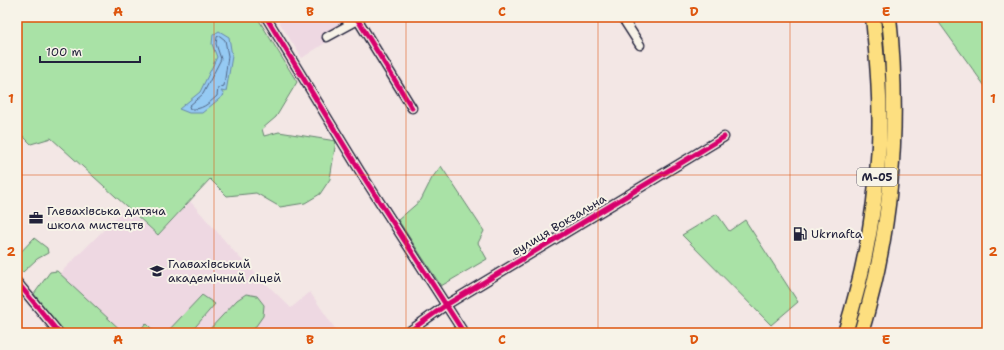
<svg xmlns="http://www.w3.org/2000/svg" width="1004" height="350" font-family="'Shantell Sans',sans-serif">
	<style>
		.built { fill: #eed8e2 }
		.green { fill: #a9e2a6; stroke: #668270 }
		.water { fill: #95caf3; stroke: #6787a9 }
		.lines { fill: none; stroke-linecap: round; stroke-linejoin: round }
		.shore { stroke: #506585; stroke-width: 1 }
		.street-casing { stroke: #22223b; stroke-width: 11 }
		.highway-casing { stroke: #22223b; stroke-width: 17 }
		.street { stroke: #f7f3e8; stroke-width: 8 }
		.highway { stroke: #fddf80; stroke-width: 14 }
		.cycleway-casing { stroke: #f7f3e8; stroke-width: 8 }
		.cycleway { stroke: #d6006c; stroke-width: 5 }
		.grid { fill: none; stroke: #de560e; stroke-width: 1; stroke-opacity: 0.55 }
		.labels { text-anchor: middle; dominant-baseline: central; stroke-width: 4; stroke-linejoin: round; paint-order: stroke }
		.shield { fill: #f7f3e8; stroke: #62616f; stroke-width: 1 }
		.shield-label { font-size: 11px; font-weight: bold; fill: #22223b }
		.poi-label { font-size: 12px; fill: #22223b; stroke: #f7f3e8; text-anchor: start }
		.street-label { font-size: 12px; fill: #22223b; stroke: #f7f3e8 }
		.neatline { fill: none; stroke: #de560e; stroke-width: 1.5 }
		.grid-label { font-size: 13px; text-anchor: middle; font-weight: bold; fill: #de560e }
	</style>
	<rect width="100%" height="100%" fill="#f3e7e5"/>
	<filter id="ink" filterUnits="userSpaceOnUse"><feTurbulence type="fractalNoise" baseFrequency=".025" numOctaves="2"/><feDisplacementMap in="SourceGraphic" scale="8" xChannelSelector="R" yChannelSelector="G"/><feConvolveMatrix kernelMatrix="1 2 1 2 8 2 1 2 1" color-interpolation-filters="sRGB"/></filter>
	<g filter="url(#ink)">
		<!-- built -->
		<g class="built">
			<path d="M 276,17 L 365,17 L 302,58 Z"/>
			<path d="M 190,201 L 239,257 L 291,308 L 310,292 L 338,333 L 71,333 L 49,284 L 125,209 L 158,235 Z"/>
		</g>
		<!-- green -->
		<g class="green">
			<path d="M 17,17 L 257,17 L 297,82 L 276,117 L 262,129 L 264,136 L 279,132 L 336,141 L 330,179 L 320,194 L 305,203 L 280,207 L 256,193 L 227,196 L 210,179 L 158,235 L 51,138 L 31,144 L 17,130 Z"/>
			<path d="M 935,17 L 987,17 L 987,89 Z"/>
			<path d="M 441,166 L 484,231 L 478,243 L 487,259 L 441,286 L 398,220 L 421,200 L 432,178 Z"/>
			<path d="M 717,214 L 729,231 L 745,220 L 798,302 L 771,325 L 682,235 Z"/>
			<path d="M 34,238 L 47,248 L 48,253 L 37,259 L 23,272 L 18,271 L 17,256 Z"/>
			<path d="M 57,271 L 124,333 L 65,333 L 34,294 L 50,272 Z"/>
			<path d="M 246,294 L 257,296 L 264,305 L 263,316 L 251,333 L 206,333 L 237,300 Z"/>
			<path d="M 202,295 L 215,304 L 190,333 L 166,333 Z"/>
			<path d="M 146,323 L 156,333 L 137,333 Z"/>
		</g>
		<!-- water -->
		<path class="water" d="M 219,31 L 229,37 L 232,56 L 226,92 L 221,91 L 224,95 L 202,113 L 189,113 L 179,109 L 200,92 L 217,57 L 212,44 L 213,35 Z"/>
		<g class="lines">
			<!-- shore -->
			<path class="shore" d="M 220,36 L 225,40 L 228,56 L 224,86 L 218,88 L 217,96 C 208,104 202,110 190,109 L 189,106 L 203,94 L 221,59 L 216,44 L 217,37 Z"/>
			<defs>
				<g id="street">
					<path d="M 266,17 L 361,173 L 464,333"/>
					<path d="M 344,17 L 350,24"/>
					<path d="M 356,17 L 412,108"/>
					<path d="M 622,17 L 640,45"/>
					<path d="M 327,37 L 358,20"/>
					<path d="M 17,282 L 59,333"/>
					<path d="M 407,333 L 446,305 L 724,137"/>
				</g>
				<g id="highway">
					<path d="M 845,333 C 864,272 876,209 879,145 C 881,102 877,59 873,17"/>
					<path d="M 861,333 C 892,231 900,123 889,17"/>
				</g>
			</defs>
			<!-- street casing -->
			<use href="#street" class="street-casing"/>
			<!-- highway casing -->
			<use href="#highway" class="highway-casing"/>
			<!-- street -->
			<use href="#street" class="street"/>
			<!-- highway -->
			<use href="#highway" class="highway"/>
			<defs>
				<g id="cycleway">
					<path d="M 266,17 L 361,173 L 464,333"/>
					<path d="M 356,17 L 412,108"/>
					<path d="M 17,282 L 59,333"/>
					<path d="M 407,333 L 446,305 L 724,137"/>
				</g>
			</defs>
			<!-- cycleway casing -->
			<use href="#cycleway" class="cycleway-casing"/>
			<!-- cycleway -->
			<use href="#cycleway" class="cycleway"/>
		</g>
	</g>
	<!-- grid -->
	<path class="grid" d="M 214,17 L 214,333M 406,17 L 406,333M 598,17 L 598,333M 790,17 L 790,333M 17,175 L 987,175"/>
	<!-- icons -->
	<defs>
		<symbol id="office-bare" viewBox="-9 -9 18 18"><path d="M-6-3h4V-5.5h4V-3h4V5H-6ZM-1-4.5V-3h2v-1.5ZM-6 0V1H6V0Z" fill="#22223b" stroke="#f7f3e8" stroke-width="2.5" paint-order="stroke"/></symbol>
		<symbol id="fuel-bare" viewBox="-9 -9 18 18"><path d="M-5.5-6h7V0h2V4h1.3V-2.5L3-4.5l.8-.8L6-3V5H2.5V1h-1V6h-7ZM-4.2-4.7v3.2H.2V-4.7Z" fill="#22223b" stroke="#f7f3e8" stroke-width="2.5" paint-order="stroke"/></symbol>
		<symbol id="school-bare" viewBox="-9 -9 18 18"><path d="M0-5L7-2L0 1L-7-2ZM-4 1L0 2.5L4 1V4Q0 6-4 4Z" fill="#22223b" stroke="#f7f3e8" stroke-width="2.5" paint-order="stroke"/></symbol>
	</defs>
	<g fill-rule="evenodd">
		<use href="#office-bare" x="26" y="208" width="20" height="20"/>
		<use href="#fuel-bare" x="790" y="224" width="20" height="20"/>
		<use href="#school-bare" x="147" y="261" width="20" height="20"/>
	</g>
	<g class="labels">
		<!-- shield labels -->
		<rect class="shield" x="857" y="168" width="40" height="18" rx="3"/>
		<g class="shield-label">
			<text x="877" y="177">М-05</text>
		</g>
		<!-- poi labels -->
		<g class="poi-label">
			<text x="47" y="211">Глевахівська дитяча<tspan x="47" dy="14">школа мистецтв</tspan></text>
			<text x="811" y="234">Ukrnafta</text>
			<text x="168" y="264">Главахівський<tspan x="168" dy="14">академічний ліцей</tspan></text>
		</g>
		<!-- street labels -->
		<g class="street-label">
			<text transform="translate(559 225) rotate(-31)">вулиця Вокзальна</text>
		</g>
	</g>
	<!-- margin -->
	<rect width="1004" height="350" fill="none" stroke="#f7f3e8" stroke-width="44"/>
	<!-- scale -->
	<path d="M40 56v6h100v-6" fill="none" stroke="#22223b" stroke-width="2"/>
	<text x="46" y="56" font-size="12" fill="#22223b" stroke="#f7f3e8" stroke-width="3" paint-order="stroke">100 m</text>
	<rect x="22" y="22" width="960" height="306" class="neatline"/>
	<g class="grid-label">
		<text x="118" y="16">A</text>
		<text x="310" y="16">B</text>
		<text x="502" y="16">C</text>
		<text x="694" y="16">D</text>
		<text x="886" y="16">E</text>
		<text x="11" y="103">1</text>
		<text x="993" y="103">1</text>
		<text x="11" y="256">2</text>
		<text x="993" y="256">2</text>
		<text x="118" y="344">A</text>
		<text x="310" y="344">B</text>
		<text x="502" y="344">C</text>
		<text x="694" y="344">D</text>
		<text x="886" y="344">E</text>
	</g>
</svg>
